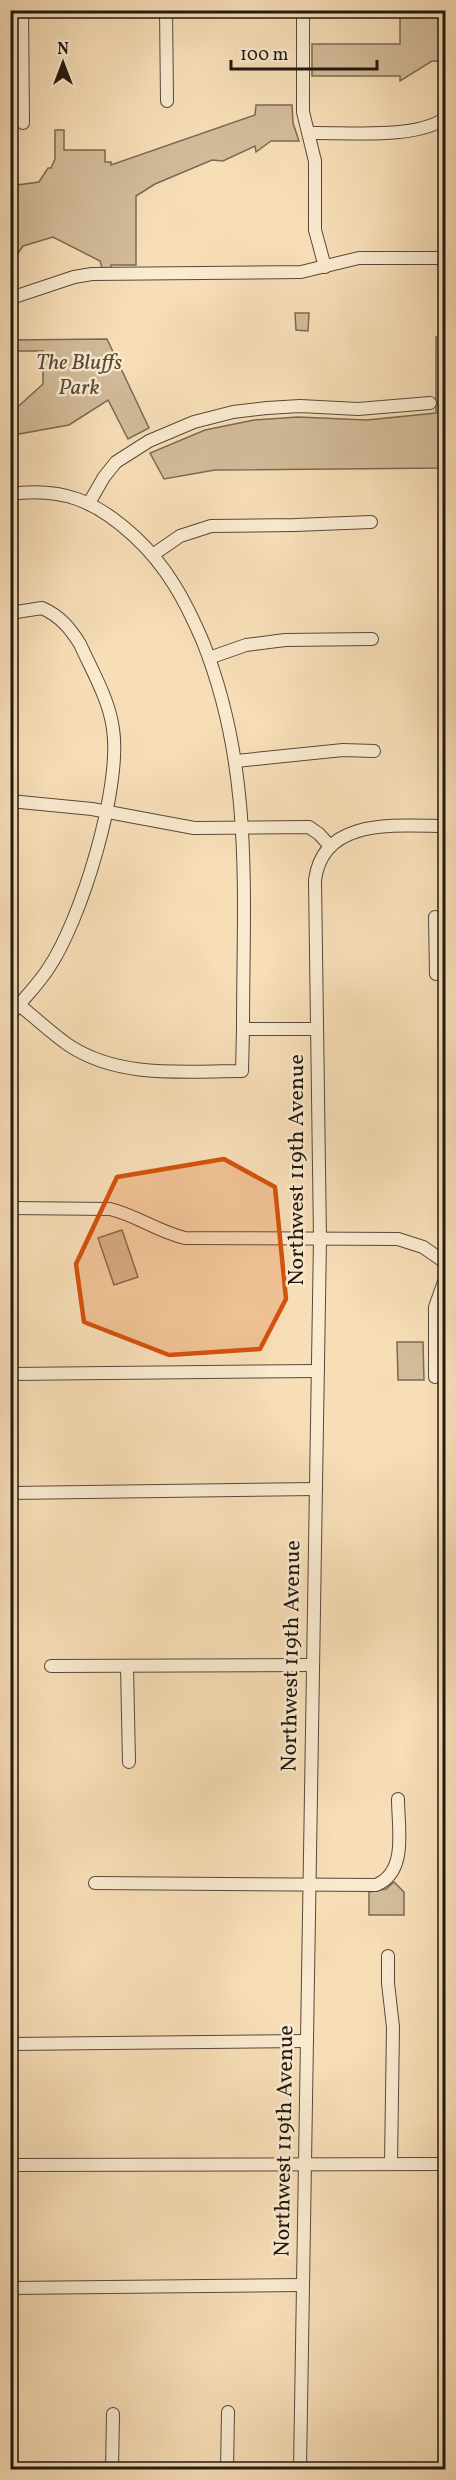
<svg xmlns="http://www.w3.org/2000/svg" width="456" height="2480" font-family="Vollkorn,serif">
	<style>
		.green { fill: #d3bc9a; stroke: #7a6a54; stroke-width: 1.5 }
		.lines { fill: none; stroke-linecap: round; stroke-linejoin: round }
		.minor-casing { stroke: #564a38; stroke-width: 14 }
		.minor { stroke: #faead0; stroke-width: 12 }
		.marked { fill: #d4520c; fill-opacity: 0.2; stroke: #d4520c; stroke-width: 4.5; stroke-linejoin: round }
		.labels { text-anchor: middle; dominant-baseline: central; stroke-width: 5; stroke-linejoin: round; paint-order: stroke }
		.park-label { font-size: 22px; font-style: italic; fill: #564938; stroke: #faead0 }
		.street-label { font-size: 22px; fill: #21180e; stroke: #faead0 }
	</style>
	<rect width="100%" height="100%" fill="#f7deb7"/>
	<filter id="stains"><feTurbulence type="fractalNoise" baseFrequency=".00333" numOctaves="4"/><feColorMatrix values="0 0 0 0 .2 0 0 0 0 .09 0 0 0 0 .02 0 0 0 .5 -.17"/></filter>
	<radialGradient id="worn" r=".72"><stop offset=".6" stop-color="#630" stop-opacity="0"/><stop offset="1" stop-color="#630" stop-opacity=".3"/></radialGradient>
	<!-- green -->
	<g class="green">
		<path d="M 400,11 L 445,11 L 445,61 L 432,61 L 400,81 L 400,76 L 312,76 L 312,44 L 400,44 Z"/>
		<path d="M 256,105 L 292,105 L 293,123 L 299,141 L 271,141 L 256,152 L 255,146 L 223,161 L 212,160 L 155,184 L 136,196 L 136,265 L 111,265 L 111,268 L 102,268 L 100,261 L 53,237 L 23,246 L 14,259 L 11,259 L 10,186 L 39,182 L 48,168 L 51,168 L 55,159 L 55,130 L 64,130 L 64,150 L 105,150 L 105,162 L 111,162 L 111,165 L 255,115 Z"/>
		<path d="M 295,313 L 309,313 L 308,331 L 296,330 Z"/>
		<path d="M 436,337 L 445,337 L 445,468 L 215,470 L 164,479 L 150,453 L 205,430 L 254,420 L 298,417 L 367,420 L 436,413 Z"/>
		<path d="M 107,339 L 149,428 L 128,439 L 108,400 L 69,425 L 13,435 L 11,413 L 43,384 L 43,351 L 11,351 L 11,340 Z"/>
		<path d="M 122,1230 L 138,1277 L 114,1285 L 98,1238 Z"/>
		<path d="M 397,1342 L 423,1342 L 424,1380 L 398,1380 Z"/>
		<path d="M 394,1882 L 404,1892 L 404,1915 L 369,1915 L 369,1892 L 386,1889 Z"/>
	</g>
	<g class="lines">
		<defs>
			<g id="minor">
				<path d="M 22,10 L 23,123"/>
				<path d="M 166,10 L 167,101"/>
				<path d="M 303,10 L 303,112 L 315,161 L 315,230 L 325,267"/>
				<path d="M 309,133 C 348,132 413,140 446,118"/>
				<path d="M 17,296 L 74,277 L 92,274 L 301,272 L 359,258 L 446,258"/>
				<path d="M 10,494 C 63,487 96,501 134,536 C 167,566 186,602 203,642 C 254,770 243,895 243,1029"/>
				<path d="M 89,503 L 104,477 L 116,462 L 149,441 L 194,422 L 233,412 L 267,408 L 300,406 L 358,409 L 430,403"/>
				<path d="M 154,554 L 180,536 L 211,526 L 295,525 L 371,522"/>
				<path d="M 10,613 L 42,608 C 60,616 70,628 80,644 C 92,671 109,699 113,729 C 122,787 81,921 48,969 C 37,986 22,1000 10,1016"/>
				<path d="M 209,658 L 246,645 L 285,640 L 372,639"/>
				<path d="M 236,761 L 343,750 L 374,751"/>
				<path d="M 10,801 L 92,809 L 194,828 L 309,827 L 319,834 L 330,846"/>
				<path d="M 435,917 L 436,974"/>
				<path d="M 19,1005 C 36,1018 52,1034 70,1046 C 121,1079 185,1071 242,1071 L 243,1029 L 317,1029"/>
				<path d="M 10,1208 L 110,1209 C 136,1215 158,1232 185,1238 L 398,1239 L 423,1247 L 446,1263"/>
				<path d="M 10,1374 L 318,1371"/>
				<path d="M 435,1377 L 435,1307 L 446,1276"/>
				<path d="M 10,1493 L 316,1489"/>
				<path d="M 51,1666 L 313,1665"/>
				<path d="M 127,1666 L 129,1762"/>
				<path d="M 95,1883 L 376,1885 C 408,1872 398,1828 398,1799"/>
				<path d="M 388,1956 L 388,1983 L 393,2027 L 391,2164"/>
				<path d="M 10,2044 L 307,2041"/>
				<path d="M 10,2165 L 446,2164"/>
				<path d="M 10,2288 L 303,2285"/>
				<path d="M 112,2470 L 113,2414"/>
				<path d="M 227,2470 L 228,2412"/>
				<path d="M 300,2470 L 320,1239 L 315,880 C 323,816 399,826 446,826"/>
			</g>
		</defs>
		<!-- minor casing -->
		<use href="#minor" class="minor-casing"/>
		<!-- minor -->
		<use href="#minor" class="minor"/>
	</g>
	<!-- marked area -->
	<path class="marked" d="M 224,1159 L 275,1187 L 286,1299 L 260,1349 L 169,1355 L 84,1322 L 76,1264 L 117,1177 Z"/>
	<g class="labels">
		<!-- park labels -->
		<g class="park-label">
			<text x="79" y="363">The Bluffs<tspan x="79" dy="25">Park</tspan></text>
		</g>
		<!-- street labels -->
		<g class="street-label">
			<text transform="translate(297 1170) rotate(-90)">Northwest 119th Avenue</text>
			<text transform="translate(292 1656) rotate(-89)">Northwest 119th Avenue</text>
			<text transform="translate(285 2141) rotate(-89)">Northwest 119th Avenue</text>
		</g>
	</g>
	<!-- margin -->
	<rect width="456" height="2480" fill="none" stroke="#f7deb7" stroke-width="36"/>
	<rect x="12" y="12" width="432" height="2456" fill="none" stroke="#21180e" stroke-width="3"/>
	<rect x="18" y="18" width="420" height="2444" fill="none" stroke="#21180e" stroke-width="1.5"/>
	<!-- north arrow -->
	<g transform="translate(63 63)" stroke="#faead0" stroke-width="4.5" paint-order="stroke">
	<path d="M0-4.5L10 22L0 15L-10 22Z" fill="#21180e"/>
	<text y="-9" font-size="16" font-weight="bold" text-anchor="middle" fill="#21180e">N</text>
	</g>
	<!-- scale -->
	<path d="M231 60v9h146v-9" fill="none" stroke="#21180e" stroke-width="3"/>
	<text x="240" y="60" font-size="18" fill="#21180e" stroke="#faead0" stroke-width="4.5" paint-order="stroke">100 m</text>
	<rect width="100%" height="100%" filter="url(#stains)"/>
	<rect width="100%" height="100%" fill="url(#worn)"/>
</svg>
